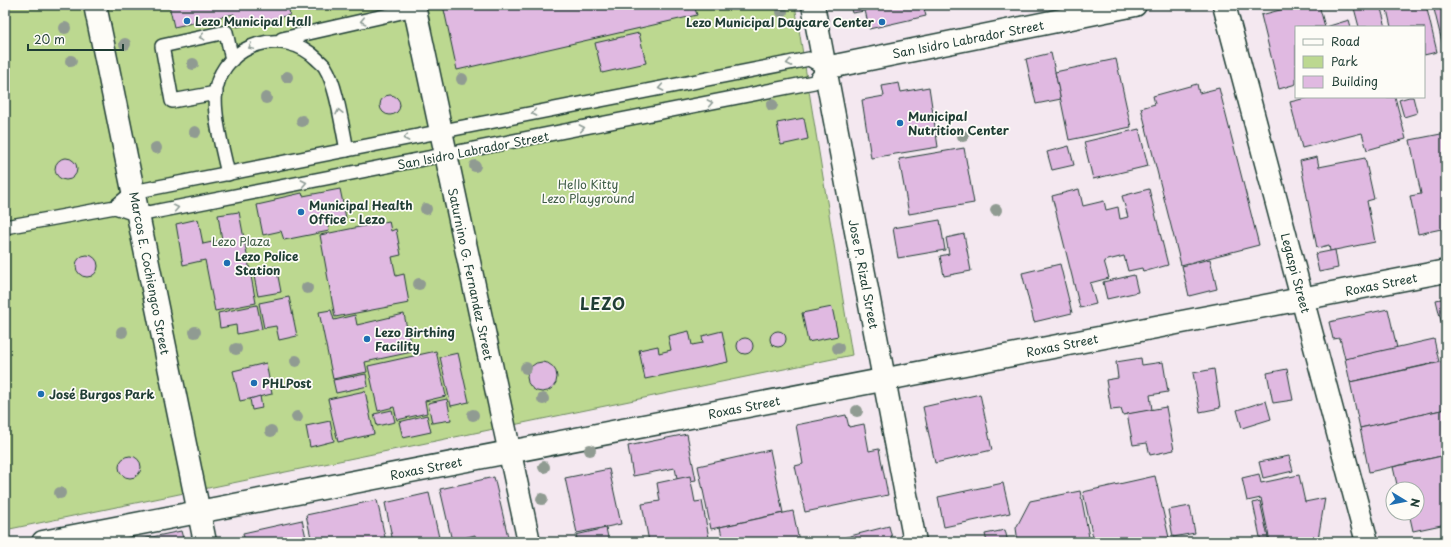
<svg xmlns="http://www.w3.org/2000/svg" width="1451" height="547" font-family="'Playpen Sans',sans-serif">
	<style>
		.green { fill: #bcd890; stroke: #6e8a62 }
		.building { fill: #e0b9e1; stroke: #1f3d34 }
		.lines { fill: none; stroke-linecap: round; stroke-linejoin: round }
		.lane-casing { stroke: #1f3d34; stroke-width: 16 }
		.street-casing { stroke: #1f3d34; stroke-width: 25 }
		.lane { stroke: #fdfcf7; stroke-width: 13 }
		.street { stroke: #fdfcf7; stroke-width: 22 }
		.tree { fill: #909b92 }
		.oneway { stroke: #8e9c96 }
		.poi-dot { fill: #1f6fb2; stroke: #fdfcf7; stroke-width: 1.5 }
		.labels { text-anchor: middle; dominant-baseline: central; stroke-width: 3.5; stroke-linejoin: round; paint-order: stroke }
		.poi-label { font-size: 12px; font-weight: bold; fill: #1f3d34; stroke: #fdfcf7; text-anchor: start }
		.street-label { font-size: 12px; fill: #1f3d34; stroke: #fdfcf7 }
		.park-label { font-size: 12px; fill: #3e5c46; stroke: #fdfcf7 }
		.district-label { font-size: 16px; font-weight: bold; letter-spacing: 1px; fill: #1f3d34; stroke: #fdfcf7 }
	</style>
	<rect width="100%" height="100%" fill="#f4e8f0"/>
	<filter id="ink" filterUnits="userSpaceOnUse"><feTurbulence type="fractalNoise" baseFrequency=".025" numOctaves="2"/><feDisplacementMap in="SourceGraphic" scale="8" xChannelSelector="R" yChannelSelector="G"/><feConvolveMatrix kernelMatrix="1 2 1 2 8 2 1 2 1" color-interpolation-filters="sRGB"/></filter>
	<g filter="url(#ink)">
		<!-- green -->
		<path class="green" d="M 5,5 L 795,5 L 852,355 L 5,530 Z"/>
		<!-- building -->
		<g class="building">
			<path d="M 169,5 L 288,5 L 290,15 L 237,27 L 234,14 L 174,27 Z"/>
			<path d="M 443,5 L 694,5 L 697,15 L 457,70 Z"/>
			<path d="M 850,5 L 863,5 L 865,11 L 852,13 Z"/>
			<path d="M 864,5 L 923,5 L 926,16 L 869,29 Z"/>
			<path d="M 1299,5 L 1319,5 L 1325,27 L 1296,27 L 1296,84 L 1279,89 L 1261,15 Z"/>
			<path d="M 1366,5 L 1380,5 L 1386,27 L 1359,27 L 1354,8 Z"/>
			<path d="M 1386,5 L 1426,5 L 1437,52 L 1424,55 L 1424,27 L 1391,27 Z"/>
			<path d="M 1433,5 L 1446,5 L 1446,46 L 1443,46 Z"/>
			<path d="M 1349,20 L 1351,27 L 1326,27 Z"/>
			<path d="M 639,33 L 646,63 L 602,73 L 595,43 Z"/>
			<path d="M 1051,53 L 1061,99 L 1036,104 L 1026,59 Z"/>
			<path d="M 1116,59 L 1131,127 L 1069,140 L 1055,72 Z"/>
			<path d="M 899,83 L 901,92 L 929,87 L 938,147 L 871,158 L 862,100 L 884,96 L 882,86 Z"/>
			<path d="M 1197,84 L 1199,93 L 1219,88 L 1259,245 L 1181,265 L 1141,108 L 1155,104 L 1153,96 Z"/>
			<circle cx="390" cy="105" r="10"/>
			<path d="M 1310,97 L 1395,97 L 1406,139 L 1367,150 L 1362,133 L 1302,148 L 1290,102 Z"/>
			<path d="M 1409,97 L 1413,97 L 1417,113 L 1404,117 L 1399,100 Z"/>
			<path d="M 804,118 L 808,139 L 781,145 L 777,123 Z"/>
			<path d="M 1139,129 L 1148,166 L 1093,179 L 1084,142 Z"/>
			<path d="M 1446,133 L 1446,228 L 1418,234 L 1410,196 L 1421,194 L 1410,140 Z"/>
			<path d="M 1069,146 L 1074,165 L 1052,170 L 1047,152 Z"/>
			<path d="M 964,148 L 974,203 L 909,214 L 899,159 Z"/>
			<path d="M 1317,157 L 1319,167 L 1365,158 L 1374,199 L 1367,201 L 1375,242 L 1330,251 L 1329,245 L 1317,248 L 1300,161 Z"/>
			<circle cx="66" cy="169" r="11"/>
			<path d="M 340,189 L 346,218 L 327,222 L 329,231 L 284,240 L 281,231 L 263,235 L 257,205 L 275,201 L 275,199 L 302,193 L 303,196 Z"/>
			<path d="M 1079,189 L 1083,206 L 1104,201 L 1106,210 L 1118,207 L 1120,219 L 1128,217 L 1122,196 L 1149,189 L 1168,265 L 1143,272 L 1142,268 L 1128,271 L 1124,256 L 1104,261 L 1109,278 L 1090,283 L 1096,304 L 1080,308 L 1052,196 Z"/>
			<path d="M 239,212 L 256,303 L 215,311 L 205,260 L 183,265 L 176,224 L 198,219 L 203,244 L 222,240 L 218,215 Z"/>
			<path d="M 940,220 L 945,250 L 898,258 L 893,228 Z"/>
			<path d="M 389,221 L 391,231 L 396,229 L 401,255 L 392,257 L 396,276 L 404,274 L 409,303 L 335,317 L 320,235 Z"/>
			<path d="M 964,234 L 971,271 L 944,276 L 940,256 L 949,254 L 946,238 Z"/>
			<path d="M 1335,250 L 1338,268 L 1319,272 L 1315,254 Z"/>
			<circle cx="87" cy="266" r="11"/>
			<path d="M 1210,259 L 1217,289 L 1189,296 L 1182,266 Z"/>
			<path d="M 1060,264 L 1072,313 L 1034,322 L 1022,273 Z"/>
			<path d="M 276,266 L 281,292 L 258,296 L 253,271 Z"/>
			<path d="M 1134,275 L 1138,292 L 1107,299 L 1103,282 Z"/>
			<path d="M 289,297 L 297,336 L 279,340 L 276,326 L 264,328 L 259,303 Z"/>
			<path d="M 1446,298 L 1446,342 L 1436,300 Z"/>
			<path d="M 257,305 L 262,329 L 237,334 L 236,325 L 220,328 L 218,313 Z"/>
			<path d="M 832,307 L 838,336 L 808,342 L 802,313 Z"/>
			<path d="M 1388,309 L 1397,348 L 1345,359 L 1340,338 L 1333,339 L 1329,322 Z"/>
			<path d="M 331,310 L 334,320 L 355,315 L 357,325 L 404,314 L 412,352 L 365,362 L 367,372 L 333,379 L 319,312 Z"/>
			<path d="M 689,331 L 692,345 L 703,343 L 702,336 L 722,331 L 728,362 L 645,379 L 639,350 L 658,346 L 659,353 L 671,350 L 668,336 Z"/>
			<circle cx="778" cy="339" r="8"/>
			<circle cx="745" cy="346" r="8"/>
			<path d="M 1434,339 L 1439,362 L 1350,382 L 1345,359 Z"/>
			<path d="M 436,351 L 446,396 L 425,401 L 427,413 L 397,420 L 394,407 L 378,411 L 368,366 Z"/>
			<path d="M 458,353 L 469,402 L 451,406 L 440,357 Z"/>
			<path d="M 1141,358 L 1142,365 L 1163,362 L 1168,392 L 1150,395 L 1152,410 L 1123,415 L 1121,409 L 1111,410 L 1106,380 L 1118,378 L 1116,362 Z"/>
			<path d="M 1446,361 L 1446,409 L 1360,428 L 1350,382 Z"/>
			<circle cx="542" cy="377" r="15"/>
			<path d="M 266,363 L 272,394 L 240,401 L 233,371 Z"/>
			<path d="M 1214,369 L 1220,408 L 1200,412 L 1193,373 Z"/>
			<path d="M 1287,369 L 1293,400 L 1273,403 L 1267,373 Z"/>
			<path d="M 366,374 L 368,386 L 336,393 L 333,380 Z"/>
			<path d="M 365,391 L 374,434 L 338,442 L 328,399 Z"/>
			<path d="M 980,394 L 992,450 L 935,463 L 923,407 Z"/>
			<path d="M 260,396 L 262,408 L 252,410 L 250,399 Z"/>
			<path d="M 447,399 L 451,420 L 432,423 L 428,403 Z"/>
			<path d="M 1266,401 L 1271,419 L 1242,428 L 1237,410 Z"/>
			<path d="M 1166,407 L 1174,450 L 1150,455 L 1147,443 L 1133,445 L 1127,414 Z"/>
			<path d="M 1446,409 L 1446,455 L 1369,472 L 1360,428 Z"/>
			<path d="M 392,410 L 395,422 L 377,426 L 374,414 Z"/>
			<path d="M 427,415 L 431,432 L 403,438 L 399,422 Z"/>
			<path d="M 846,415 L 849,427 L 864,424 L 869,451 L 879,449 L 888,495 L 805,512 L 795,466 L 803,464 L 796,425 Z"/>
			<path d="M 330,421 L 334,441 L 310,447 L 306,426 Z"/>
			<path d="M 687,434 L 696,480 L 678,483 L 675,468 L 633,476 L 628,446 Z"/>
			<path d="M 770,450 L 783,513 L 711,529 L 698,466 Z"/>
			<path d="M 1446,455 L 1446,524 L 1413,531 L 1409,513 L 1417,513 L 1417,489 L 1398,489 L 1393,467 Z"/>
			<path d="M 1289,456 L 1293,471 L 1263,478 L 1259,462 Z"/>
			<circle cx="130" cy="467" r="11"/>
			<path d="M 609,469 L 621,524 L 577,533 L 565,478 Z"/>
			<path d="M 1259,474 L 1261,483 L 1299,475 L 1305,502 L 1325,498 L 1318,539 L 1303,542 L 1270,542 L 1261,498 L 1247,501 L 1242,478 Z"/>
			<path d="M 690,476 L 695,502 L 702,501 L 709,538 L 702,539 L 703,542 L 649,542 L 642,504 L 660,501 L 657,483 Z"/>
			<path d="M 1155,476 L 1170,542 L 1094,542 L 1083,492 Z"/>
			<path d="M 494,477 L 509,541 L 476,542 L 475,535 L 452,541 L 440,489 Z"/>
			<path d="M 1003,483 L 1010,513 L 944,527 L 938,497 Z"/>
			<path d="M 1080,491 L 1090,542 L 1018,542 L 1016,528 L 1030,501 Z"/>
			<path d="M 429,493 L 440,542 L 393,542 L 385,503 Z"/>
			<path d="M 377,500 L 386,542 L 312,542 L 306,515 Z"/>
			<path d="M 1260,501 L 1269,542 L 1261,542 L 1253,503 Z"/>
			<path d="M 1190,506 L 1195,533 L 1173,537 L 1168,510 Z"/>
			<path d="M 793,511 L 799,541 L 793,542 L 723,542 L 720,527 Z"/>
			<path d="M 302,520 L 307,542 L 245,542 L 243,533 Z"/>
			<path d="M 889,526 L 893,542 L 827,542 Z"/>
			<path d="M 606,528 L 609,542 L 578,542 L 576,535 Z"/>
			<path d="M 1005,530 L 1008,542 L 987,542 L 985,534 Z"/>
			<path d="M 181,531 L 184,542 L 128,542 Z"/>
		</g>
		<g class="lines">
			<defs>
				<g id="lane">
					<path d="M 282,39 L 415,9"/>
					<path d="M 216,93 L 172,101 L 162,46 L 226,32 L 232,60"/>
					<path d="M 228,174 C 223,151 212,111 216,89 C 225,43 284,26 317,59 C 319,61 323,64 325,67 C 337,86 342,127 347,150"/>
					<path d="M 5,227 L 115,207 L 133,192 L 809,59 L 825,68 L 814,82 L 138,215 L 115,207"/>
				</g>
				<g id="street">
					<path d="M 95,5 L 205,542"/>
					<path d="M 414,5 L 529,542"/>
					<path d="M 813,5 L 915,542"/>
					<path d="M 1224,5 L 1367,542"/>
					<path d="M 825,68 L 1135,5"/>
					<path d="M 43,542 L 1446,271"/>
				</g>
			</defs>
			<!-- lane casing -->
			<use href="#lane" class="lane-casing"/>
			<!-- street casing -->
			<use href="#street" class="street-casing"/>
			<!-- lane -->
			<use href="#lane" class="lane"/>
			<!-- street -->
			<use href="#street" class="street"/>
		</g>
		<!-- trees -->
		<g class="tree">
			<circle cx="782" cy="12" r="6"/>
			<circle cx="65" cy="28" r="6"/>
			<circle cx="125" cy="44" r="6"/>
			<circle cx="71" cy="61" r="6"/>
			<circle cx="193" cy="64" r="6"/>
			<circle cx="287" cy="77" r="6"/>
			<circle cx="462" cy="79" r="6"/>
			<circle cx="266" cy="98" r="6"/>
			<circle cx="772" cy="105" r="6"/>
			<circle cx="302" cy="121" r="6"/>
			<circle cx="195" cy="132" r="6"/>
			<circle cx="963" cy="136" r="6"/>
			<circle cx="156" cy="148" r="6"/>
			<circle cx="475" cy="166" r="6"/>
			<circle cx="426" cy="209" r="6"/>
			<circle cx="996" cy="210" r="6"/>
			<circle cx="419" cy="284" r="6"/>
			<circle cx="307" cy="288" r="6"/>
			<circle cx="122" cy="332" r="6"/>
			<circle cx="195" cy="332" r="6"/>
			<circle cx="838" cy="348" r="6"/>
			<circle cx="236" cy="349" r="6"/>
			<circle cx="296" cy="361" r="6"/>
			<circle cx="526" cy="368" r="6"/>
			<circle cx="543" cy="399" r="6"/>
			<circle cx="857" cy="411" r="6"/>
			<circle cx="473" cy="415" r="6"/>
			<circle cx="297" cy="417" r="6"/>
			<circle cx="271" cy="431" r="6"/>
			<circle cx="590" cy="450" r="6"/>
			<circle cx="544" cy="467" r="6"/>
			<circle cx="60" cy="493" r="6"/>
			<circle cx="542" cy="499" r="6"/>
		</g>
		<!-- one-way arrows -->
		<defs><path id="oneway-chevron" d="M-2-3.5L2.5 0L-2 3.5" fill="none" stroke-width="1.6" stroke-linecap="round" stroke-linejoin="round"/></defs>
		<g class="oneway">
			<use href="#oneway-chevron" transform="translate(363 21) rotate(167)"/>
			<use href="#oneway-chevron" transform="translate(202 37) rotate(168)"/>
			<use href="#oneway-chevron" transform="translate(251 47) rotate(155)"/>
			<use href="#oneway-chevron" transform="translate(789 63) rotate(169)"/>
			<use href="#oneway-chevron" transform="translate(661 88) rotate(169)"/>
			<use href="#oneway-chevron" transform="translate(710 103) rotate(-11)"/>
			<use href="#oneway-chevron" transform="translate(339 112) rotate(-102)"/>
			<use href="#oneway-chevron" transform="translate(534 113) rotate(169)"/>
			<use href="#oneway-chevron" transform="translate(582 128) rotate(-11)"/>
			<use href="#oneway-chevron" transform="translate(406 138) rotate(169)"/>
			<use href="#oneway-chevron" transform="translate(304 183) rotate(-11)"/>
			<use href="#oneway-chevron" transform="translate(176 208) rotate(-11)"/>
		</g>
	</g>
	<!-- markers -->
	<g class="poi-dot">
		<circle cx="187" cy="21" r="4"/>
		<circle cx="882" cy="22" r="4"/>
		<circle cx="900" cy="123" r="4"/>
		<circle cx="301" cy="212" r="4"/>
		<circle cx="227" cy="263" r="4"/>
		<circle cx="367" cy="339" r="4"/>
		<circle cx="254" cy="383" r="4"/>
		<circle cx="41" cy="394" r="4"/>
	</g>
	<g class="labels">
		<!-- poi labels -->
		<g class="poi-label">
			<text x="195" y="21">Lezo Municipal Hall</text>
			<text x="874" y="22" text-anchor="end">Lezo Municipal Daycare Center</text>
			<text x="908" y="116">Municipal<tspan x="908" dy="14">Nutrition Center</tspan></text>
			<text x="309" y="205">Municipal Health<tspan x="309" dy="14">Office - Lezo</tspan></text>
			<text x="235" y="256">Lezo Police<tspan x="235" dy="14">Station</tspan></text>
			<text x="375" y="332">Lezo Birthing<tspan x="375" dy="14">Facility</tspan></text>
			<text x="262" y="383">PHLPost</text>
			<text x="49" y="394">José Burgos Park</text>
		</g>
		<!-- street labels -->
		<g class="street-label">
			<text transform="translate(968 39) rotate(-11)">San Isidro Labrador Street</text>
			<text transform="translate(473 150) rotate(-11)">San Isidro Labrador Street</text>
			<text transform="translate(150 273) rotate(79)">Marcos E. Cochiengco Street</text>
			<text transform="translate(1296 273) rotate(75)">Legaspi Street</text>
			<text transform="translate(471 274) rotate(78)">Saturnino G. Fernandez Street</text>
			<text transform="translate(864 274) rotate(79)">Jose P. Rizal Street</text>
			<text transform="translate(1381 284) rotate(-11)">Roxas Street</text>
			<text transform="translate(1062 345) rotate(-11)">Roxas Street</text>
			<text transform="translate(744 407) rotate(-11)">Roxas Street</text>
			<text transform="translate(426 468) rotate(-11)">Roxas Street</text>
		</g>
		<!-- park labels -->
		<g class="park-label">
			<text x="588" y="184">Hello Kitty<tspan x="588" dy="14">Lezo Playground</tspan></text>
			<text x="241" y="241">Lezo Plaza</text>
		</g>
		<!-- district labels -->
		<g class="district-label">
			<text x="603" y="303">LEZO</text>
		</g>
	</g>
	<!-- margin -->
	<rect width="1451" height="547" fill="none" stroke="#fdfcf7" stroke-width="20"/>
	<rect x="10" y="10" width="1431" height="527" fill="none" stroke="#1f3d34" stroke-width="1.5" filter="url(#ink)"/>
	<!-- legend -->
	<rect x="1295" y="26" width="130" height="72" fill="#fdfcf7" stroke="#a4b0a9"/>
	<rect x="1303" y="39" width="20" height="6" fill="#fdfcf7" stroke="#a4b0a9"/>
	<text x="1331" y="46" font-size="12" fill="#1f3d34">Road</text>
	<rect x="1303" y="56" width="20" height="12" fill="#bcd890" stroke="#a4b0a9"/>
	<text x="1331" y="66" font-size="12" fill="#1f3d34">Park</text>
	<rect x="1303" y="76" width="20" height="12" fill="#e0b9e1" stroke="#a4b0a9"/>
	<text x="1331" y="86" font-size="12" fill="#1f3d34">Building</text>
	<!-- north arrow -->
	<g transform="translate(1405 501) rotate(100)"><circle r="19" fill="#fdfcf7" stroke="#a4b0a9"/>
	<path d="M0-3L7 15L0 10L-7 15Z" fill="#1f6fb2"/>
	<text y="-6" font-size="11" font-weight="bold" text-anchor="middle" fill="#1f3d34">N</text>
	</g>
	<!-- scale -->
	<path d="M28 44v6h95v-6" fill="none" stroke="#1f3d34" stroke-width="2"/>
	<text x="34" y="44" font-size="12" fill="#1f3d34" stroke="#fdfcf7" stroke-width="3" paint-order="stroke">20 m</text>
</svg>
